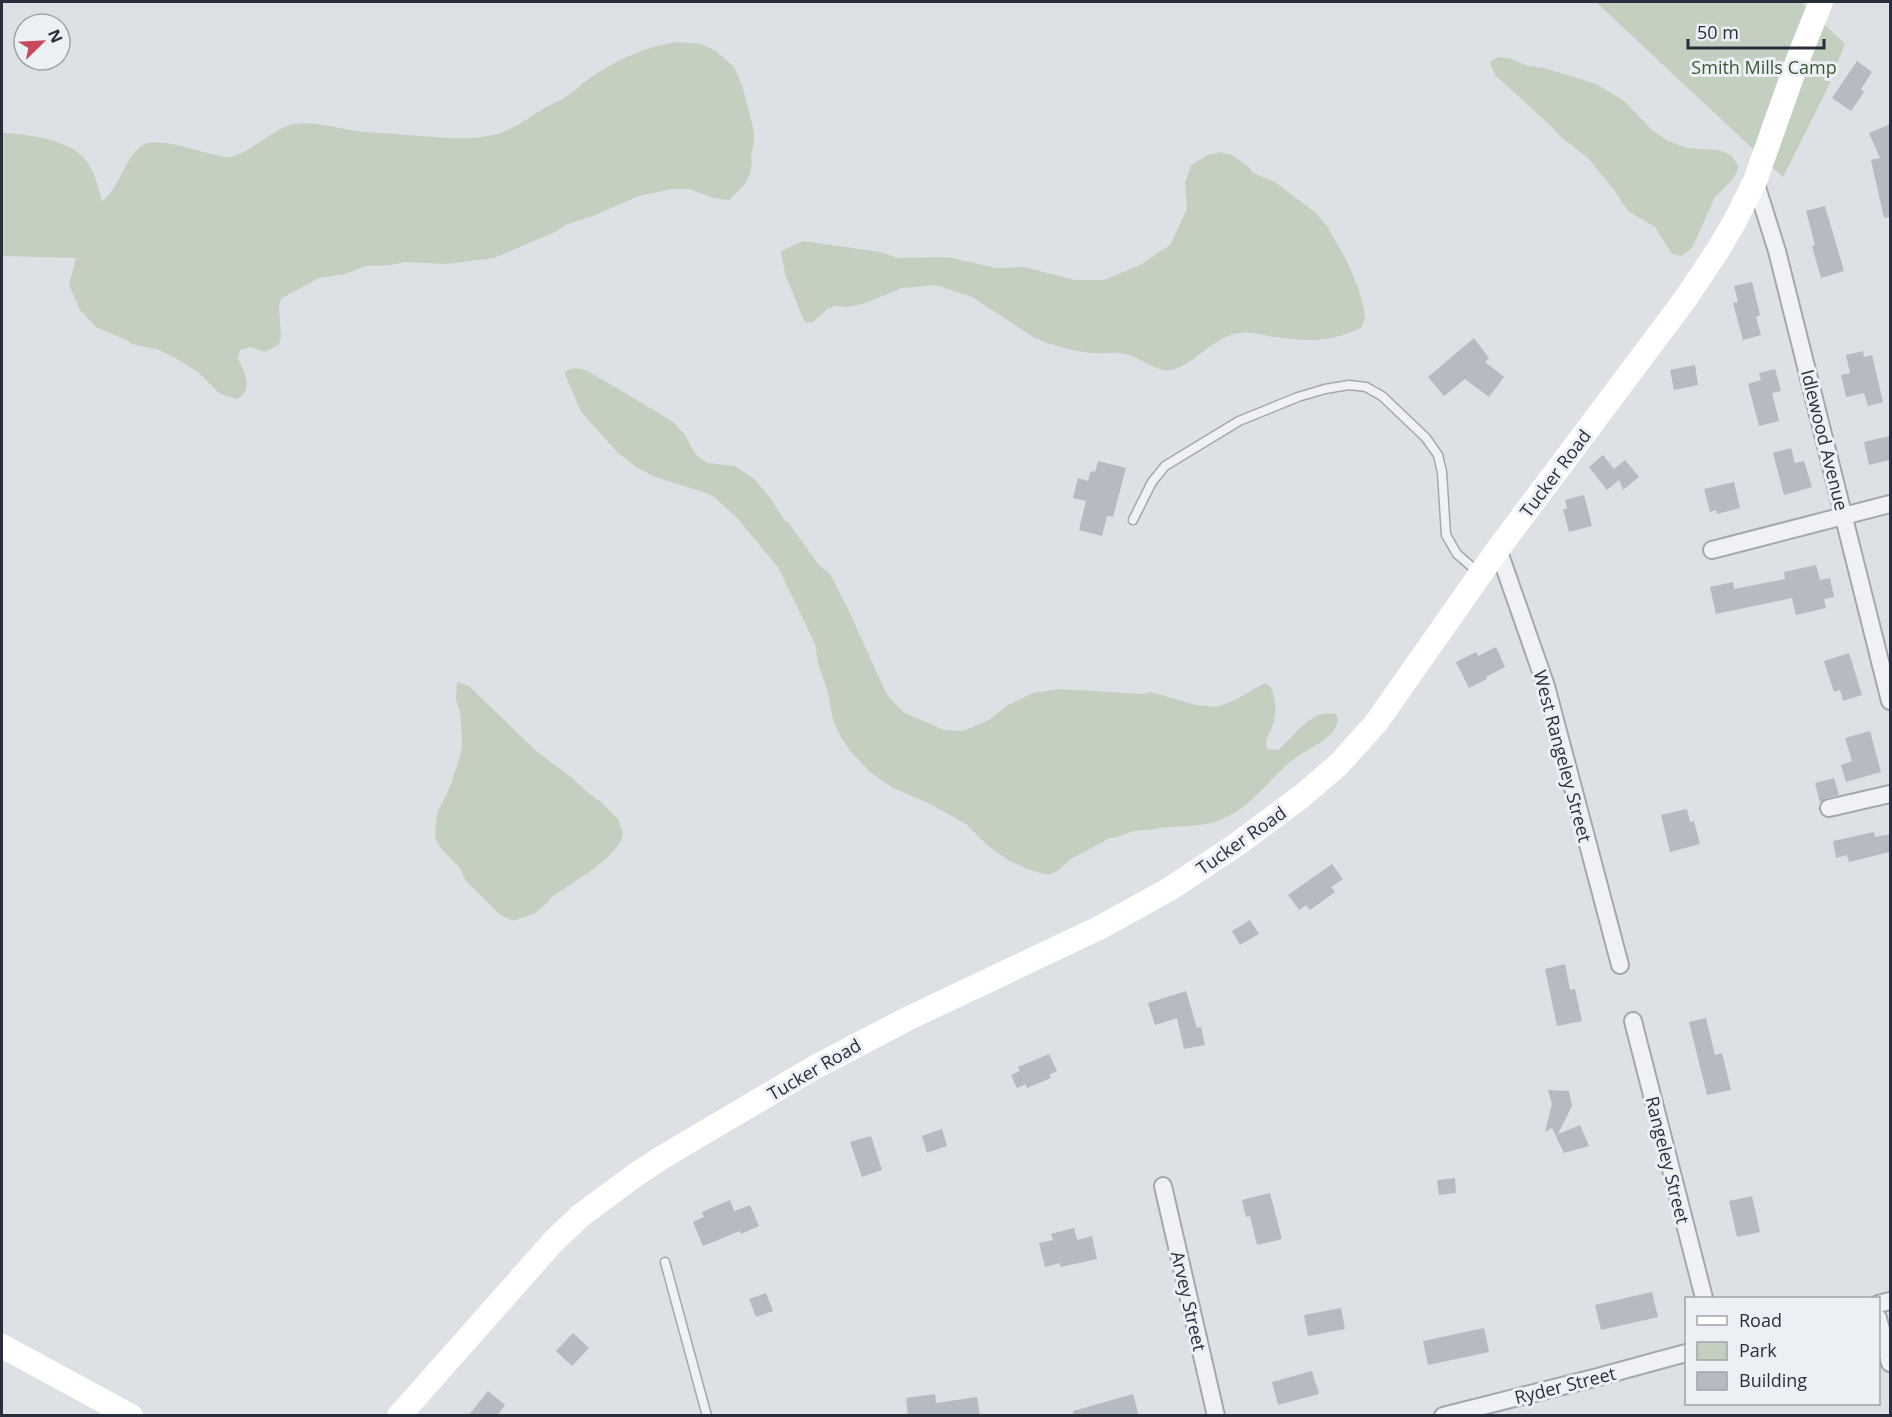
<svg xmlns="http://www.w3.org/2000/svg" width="1892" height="1417" font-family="'Open Sans',sans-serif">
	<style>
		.green { fill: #c3d0bf }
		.building { fill: #b5bac3 }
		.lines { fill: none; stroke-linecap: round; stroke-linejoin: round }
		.lane-casing { stroke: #a3a8b0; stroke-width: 11 }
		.street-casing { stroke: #a3a8b0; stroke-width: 20 }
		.lane { stroke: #f0f1f5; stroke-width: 8 }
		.street { stroke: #f0f1f5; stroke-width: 16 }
		.secondary { stroke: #fff; stroke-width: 24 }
		.labels { text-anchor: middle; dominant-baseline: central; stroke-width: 6; stroke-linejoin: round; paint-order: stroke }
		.park-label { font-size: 18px; fill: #3c5736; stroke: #ecf0f4 }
		.street-label { font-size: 18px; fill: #282f3c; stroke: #ecf0f4 }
	</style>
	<rect width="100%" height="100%" fill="#dde1e6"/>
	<!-- green -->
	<g class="green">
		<path d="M 1596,2 L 1801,2 L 1845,44 L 1827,89 L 1783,177 Z"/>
		<path d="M 678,42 L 701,44 L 716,51 L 734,67 L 742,85 L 753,127 L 754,141 L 751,156 L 752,162 L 750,174 L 745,184 L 729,200 L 714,198 L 689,189 L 671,189 L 639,196 L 593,216 L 568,224 L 553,233 L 494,258 L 447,264 L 404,262 L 392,265 L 366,266 L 345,274 L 319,278 L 282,298 L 279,305 L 281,337 L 279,345 L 265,352 L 251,347 L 240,350 L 238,359 C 245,372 254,390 237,399 L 220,394 L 198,372 L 175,358 L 157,349 L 131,344 L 128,341 L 96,327 L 80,310 L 69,285 L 76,258 L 2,256 L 2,133 C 24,133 69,140 84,158 C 95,170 98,187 102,201 C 121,188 125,153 145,144 C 162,137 205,154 225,157 C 245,159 272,128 294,124 C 311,121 339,128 357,131 C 373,133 390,133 407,135 C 434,137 466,141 493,135 C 510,131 527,120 541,110 C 551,104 563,100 573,92 C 576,90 579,86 583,83 C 610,63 644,46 678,42 Z"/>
		<path d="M 1499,57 L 1512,59 L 1528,66 L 1544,68 L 1596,84 L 1623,100 L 1652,130 L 1668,141 L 1687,148 L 1719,150 L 1731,155 L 1738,165 L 1737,172 L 1732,180 L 1715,197 L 1692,248 L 1681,256 L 1672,254 L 1655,227 L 1628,211 L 1614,190 L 1588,158 L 1561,137 L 1551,126 L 1495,75 L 1490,62 Z"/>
		<path d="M 1220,152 L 1232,155 L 1249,167 L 1253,173 L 1275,182 L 1316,213 L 1327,226 L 1347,261 L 1359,290 L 1364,310 L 1365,319 L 1361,328 C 1331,342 1309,342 1276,337 C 1263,336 1254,331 1240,333 C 1213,336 1197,363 1172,370 C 1157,373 1143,359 1129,355 C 1117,351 1105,354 1093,353 C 1076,352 1051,345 1035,338 L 972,297 L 936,285 L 902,288 L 863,304 L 846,307 L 835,306 L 827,309 L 813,322 L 805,323 L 785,274 L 781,251 L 803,241 L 880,252 L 898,258 L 947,257 L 996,268 L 1024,267 L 1075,280 L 1104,280 L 1140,265 L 1170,245 L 1187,209 L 1185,183 L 1191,165 L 1208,155 Z"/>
		<path d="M 574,368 L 586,370 L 672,421 L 685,435 L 694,452 L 701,459 L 708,463 L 735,466 L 754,479 L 769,496 L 785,521 L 788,522 L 819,565 L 830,574 L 847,607 L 887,695 L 903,712 L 944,730 L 963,731 L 989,720 L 1008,705 L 1033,693 L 1060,689 L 1143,694 L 1151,692 L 1196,705 L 1217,707 L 1235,700 L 1265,683 L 1271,687 C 1275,698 1277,709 1274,721 C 1271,731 1265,737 1267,749 L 1278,750 C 1295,736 1311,708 1336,714 C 1338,719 1338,722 1336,727 C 1326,743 1303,751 1289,763 C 1262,786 1250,810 1214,822 C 1199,827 1175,826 1159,828 C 1151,831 1143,829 1134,831 C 1126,833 1119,838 1110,838 L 1071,859 L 1059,870 L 1048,875 L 1027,869 L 1008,860 L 987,845 L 966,824 L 930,804 L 893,788 L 870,772 L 851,752 L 841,737 L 833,720 L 828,693 L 818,663 L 815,644 L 778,567 L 737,518 L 714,497 L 706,493 L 655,477 L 636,467 L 618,453 L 581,412 L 565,374 L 566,371 Z"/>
		<path d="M 457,682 L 469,686 L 535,750 L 572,778 L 588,793 L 601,802 L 618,819 L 623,834 L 620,843 L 610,855 L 595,868 L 553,896 L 545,905 L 534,914 L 513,921 L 499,914 L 466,881 L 459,867 L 440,847 L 435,837 L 437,814 L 451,784 L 461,753 L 462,742 L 460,711 L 456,700 Z"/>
	</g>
	<!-- building -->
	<g class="building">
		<path d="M 1857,61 L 1872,72 L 1861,89 L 1864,92 L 1851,111 L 1832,98 Z"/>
		<path d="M 1890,124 L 1890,217 L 1884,218 L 1871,160 L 1880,158 L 1869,133 Z"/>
		<path d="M 1825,206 L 1844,271 L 1821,278 L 1812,246 L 1815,245 L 1806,211 Z"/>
		<path d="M 1752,282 L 1760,315 L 1756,317 L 1761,335 L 1743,340 L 1733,303 L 1738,302 L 1734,286 Z"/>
		<path d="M 1474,338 L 1489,358 L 1485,362 L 1504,377 L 1489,397 L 1465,379 L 1444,396 L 1428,377 Z"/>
		<path d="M 1863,351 L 1864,357 L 1872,355 L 1883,402 L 1868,406 L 1864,393 L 1846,397 L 1841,375 L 1850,373 L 1846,355 Z"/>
		<path d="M 1695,365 L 1698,385 L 1674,390 L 1670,370 Z"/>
		<path d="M 1775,369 L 1781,391 L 1772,393 L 1779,421 L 1759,426 L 1748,384 L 1761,380 L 1759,373 Z"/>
		<path d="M 1890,436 L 1890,460 L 1869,465 L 1864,442 Z"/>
		<path d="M 1791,448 L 1795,463 L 1804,461 L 1812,487 L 1784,495 L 1773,453 Z"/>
		<path d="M 1603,455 L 1614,469 L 1625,460 L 1639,477 L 1623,490 L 1619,480 L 1607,490 L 1589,467 Z"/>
		<path d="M 1098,461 L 1126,468 L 1113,517 L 1107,516 L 1102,536 L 1079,530 L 1086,501 L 1073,498 L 1078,478 L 1088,481 L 1091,471 L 1095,472 Z"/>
		<path d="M 1734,482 L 1740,508 L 1717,514 L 1716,510 L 1710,512 L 1704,489 Z"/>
		<path d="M 1584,495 L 1592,526 L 1569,532 L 1563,509 L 1567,509 L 1565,500 Z"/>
		<path d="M 1816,565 L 1820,580 L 1830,578 L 1834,597 L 1824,599 L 1826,608 L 1796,615 L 1792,598 L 1716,614 L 1710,587 L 1733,582 L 1734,589 L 1785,579 L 1784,572 Z"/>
		<path d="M 1496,647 L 1505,667 L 1486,677 L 1487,679 L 1469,688 L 1456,662 L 1476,652 L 1478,656 Z"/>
		<path d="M 1849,653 L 1862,695 L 1843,701 L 1840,690 L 1834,692 L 1824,661 Z"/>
		<path d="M 1870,731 L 1881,772 L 1846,782 L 1841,765 L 1852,761 L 1845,738 Z"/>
		<path d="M 1834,778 L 1839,795 L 1826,798 L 1820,803 L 1815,783 Z"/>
		<path d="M 1687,809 L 1690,822 L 1694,821 L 1700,844 L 1670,852 L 1661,815 Z"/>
		<path d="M 1874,832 L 1875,837 L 1890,834 L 1890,852 L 1849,862 L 1847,855 L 1836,858 L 1833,841 Z"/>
		<path d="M 1332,864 L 1343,879 L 1331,887 L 1335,892 L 1310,910 L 1306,905 L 1299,910 L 1288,895 Z"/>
		<path d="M 1250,920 L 1259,934 L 1240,945 L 1232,931 Z"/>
		<path d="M 1565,964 L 1570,990 L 1575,989 L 1582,1021 L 1557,1026 L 1545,969 Z"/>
		<path d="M 1186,991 L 1197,1028 L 1201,1027 L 1205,1045 L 1184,1049 L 1177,1018 L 1155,1025 L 1148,1003 Z"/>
		<path d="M 1706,1018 L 1715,1055 L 1722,1053 L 1731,1090 L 1707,1095 L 1689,1022 Z"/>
		<path d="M 1049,1054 L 1057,1071 L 1049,1075 L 1051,1078 L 1027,1088 L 1026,1084 L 1017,1088 L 1011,1075 L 1020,1071 L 1018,1067 Z"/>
		<path d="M 1548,1090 L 1569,1091 L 1572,1106 L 1558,1134 L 1580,1125 L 1589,1146 L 1564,1153 L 1552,1128 L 1545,1132 L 1552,1104 Z"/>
		<path d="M 942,1129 L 947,1146 L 927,1153 L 922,1136 Z"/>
		<path d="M 871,1136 L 882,1170 L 862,1177 L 850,1142 Z"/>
		<path d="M 1455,1178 L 1456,1193 L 1439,1195 L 1437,1180 Z"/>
		<path d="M 1270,1193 L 1282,1239 L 1257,1245 L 1250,1216 L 1246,1217 L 1242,1200 Z"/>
		<path d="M 1752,1196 L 1760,1232 L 1737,1237 L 1729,1201 Z"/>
		<path d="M 730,1200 L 734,1211 L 750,1205 L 759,1226 L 741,1234 L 740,1231 L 703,1246 L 693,1222 L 704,1217 L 702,1212 Z"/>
		<path d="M 1074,1228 L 1077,1240 L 1092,1236 L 1097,1259 L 1061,1267 L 1060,1263 L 1045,1267 L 1039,1243 L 1053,1240 L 1051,1234 Z"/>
		<path d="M 1652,1292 L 1658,1317 L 1601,1330 L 1595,1305 Z"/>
		<path d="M 766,1293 L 773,1311 L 756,1317 L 749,1299 Z"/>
		<path d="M 1341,1308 L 1345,1329 L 1308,1336 L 1304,1315 Z"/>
		<path d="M 1484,1328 L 1489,1352 L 1428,1365 L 1423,1341 Z"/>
		<path d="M 573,1333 L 589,1348 L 572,1366 L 556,1351 Z"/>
		<path d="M 1312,1371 L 1319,1394 L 1278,1405 L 1272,1382 Z"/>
		<path d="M 488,1391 L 505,1405 L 497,1416 L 468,1416 Z"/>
		<path d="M 935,1394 L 936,1403 L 977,1397 L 980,1416 L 908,1416 L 906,1398 Z"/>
		<path d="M 1133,1394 L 1139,1416 L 1073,1416 L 1073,1411 Z"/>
	</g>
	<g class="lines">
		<defs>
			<g id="lane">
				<path d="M 1133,520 L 1152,482 L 1165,466 L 1239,421 L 1298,397 L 1325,389 L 1349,385 L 1366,387 L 1382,396 L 1426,438 L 1438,455 L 1442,472 L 1446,535 L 1457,554 L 1480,574"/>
				<path d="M 665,1262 L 707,1416"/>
			</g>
			<g id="street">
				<path d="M 1755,181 L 1777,251 L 1890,701"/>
				<path d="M 1498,549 L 1546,686 L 1620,965"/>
				<path d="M 1712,550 L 1890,504"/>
				<path d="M 1829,808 L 1890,794"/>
				<path d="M 1633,1021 L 1704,1298"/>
				<path d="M 1163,1186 L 1216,1416"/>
				<path d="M 1878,1304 L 1890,1301"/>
				<path d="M 1878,1318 L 1890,1363"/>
				<path d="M 1443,1416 L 1594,1378 L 1686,1353"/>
			</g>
		</defs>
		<!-- lane casing -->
		<use href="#lane" class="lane-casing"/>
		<!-- street casing -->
		<use href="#street" class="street-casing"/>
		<!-- lane -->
		<use href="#lane" class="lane"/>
		<!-- street -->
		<use href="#street" class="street"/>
		<!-- secondary -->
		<g class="secondary">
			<path d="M 2,1346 L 131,1416"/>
			<path d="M 399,1416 L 552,1243 L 580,1216 L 634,1176 L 661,1158 L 815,1067 L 909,1018 L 1099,928 L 1168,890 L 1236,845 L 1302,796 L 1338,765 L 1376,723 L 1498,549 L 1686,298 L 1718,250 L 1735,221 L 1755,181 L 1800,54 L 1821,2"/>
		</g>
	</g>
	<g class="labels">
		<!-- park labels -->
		<g class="park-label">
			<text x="1764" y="67">Smith Mills Camp</text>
		</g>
		<!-- street labels -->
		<g class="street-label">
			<text transform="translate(1825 440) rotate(76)">Idlewood Avenue</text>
			<text transform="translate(1555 473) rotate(-53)">Tucker Road</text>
			<text transform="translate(1563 756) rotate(75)">West Rangeley Street</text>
			<text transform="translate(1241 840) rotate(-35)">Tucker Road</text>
			<text transform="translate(814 1069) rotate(-30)">Tucker Road</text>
			<text transform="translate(1668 1160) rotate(76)">Rangeley Street</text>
			<text transform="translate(1189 1301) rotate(77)">Arvey Street</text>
			<text transform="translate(1565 1385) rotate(-14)">Ryder Street</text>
		</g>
	</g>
	<!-- border -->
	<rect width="1892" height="1417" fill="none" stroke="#282f3c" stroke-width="6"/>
	<!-- legend -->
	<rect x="1685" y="1297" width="195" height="108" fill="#ecf0f4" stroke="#9ea3aa" stroke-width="1.5"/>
	<rect x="1697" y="1316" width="30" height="9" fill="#ffffff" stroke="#9ea3aa" stroke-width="1.5"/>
	<text x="1739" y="1327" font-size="18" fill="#282f3c">Road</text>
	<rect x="1697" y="1342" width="30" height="18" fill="#c3d0bf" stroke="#9ea3aa" stroke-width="1.5"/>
	<text x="1739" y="1357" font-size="18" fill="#282f3c">Park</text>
	<rect x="1697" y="1372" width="30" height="18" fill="#b5bac3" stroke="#9ea3aa" stroke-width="1.5"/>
	<text x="1739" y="1387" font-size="18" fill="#282f3c">Building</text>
	<!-- north arrow -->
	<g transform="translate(42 42) rotate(66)"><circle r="28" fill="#ecf0f4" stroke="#9ea3aa" stroke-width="1.5"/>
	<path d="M0-4.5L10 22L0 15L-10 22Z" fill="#c6485c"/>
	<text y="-9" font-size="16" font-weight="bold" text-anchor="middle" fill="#282f3c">N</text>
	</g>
	<!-- scale -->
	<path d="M1688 39v9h136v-9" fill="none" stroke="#282f3c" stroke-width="3"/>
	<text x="1697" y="39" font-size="18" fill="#282f3c" stroke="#ecf0f4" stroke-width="4.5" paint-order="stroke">50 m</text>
</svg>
